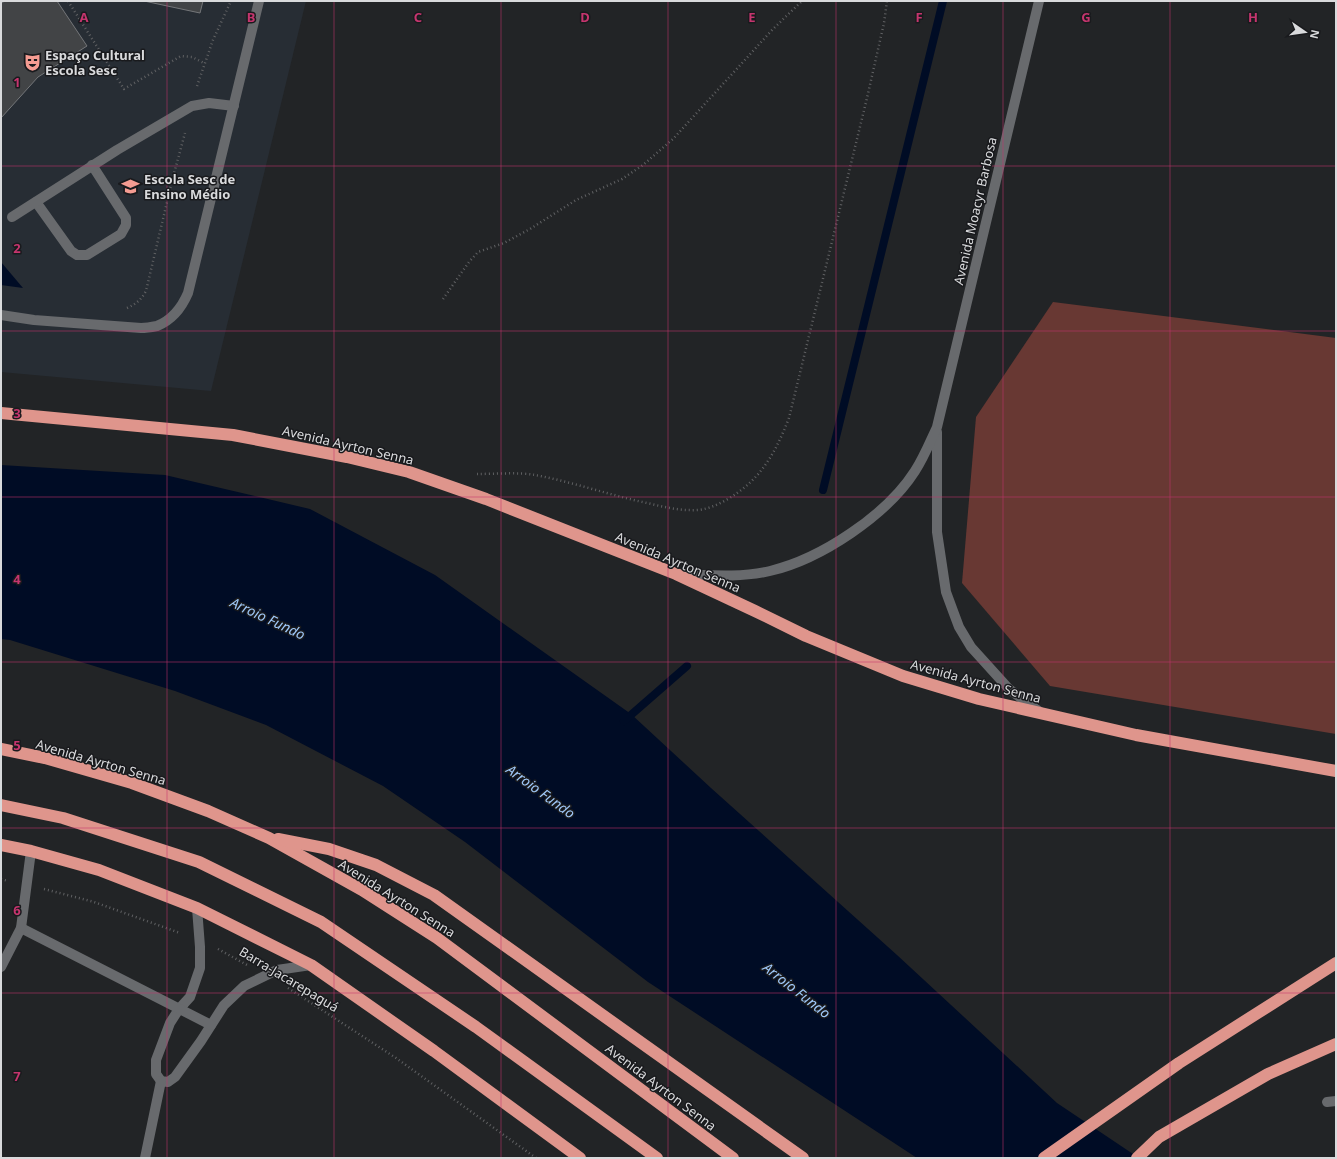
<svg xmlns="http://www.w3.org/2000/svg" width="1337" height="1159" font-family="'Noto Sans',sans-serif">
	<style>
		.built { fill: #272d34 }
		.green { fill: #683833 }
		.water { fill: #000c25 }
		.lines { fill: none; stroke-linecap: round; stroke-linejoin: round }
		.stream { stroke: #000c25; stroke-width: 8 }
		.building { fill: #424446; stroke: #747679 }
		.path { stroke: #606163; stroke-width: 2.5; stroke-dasharray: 1 3; stroke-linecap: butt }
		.minor { stroke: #686a6d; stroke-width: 10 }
		.highway { stroke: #df958c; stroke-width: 12 }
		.grid { fill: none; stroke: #c5356e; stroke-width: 1; stroke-opacity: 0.55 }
		.labels { text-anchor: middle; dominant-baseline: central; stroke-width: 3; stroke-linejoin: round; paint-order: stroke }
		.poi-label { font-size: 13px; font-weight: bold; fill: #d9dadc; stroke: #191a1d; text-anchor: start }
		.street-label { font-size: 13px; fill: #d9dadc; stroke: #191a1d }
		.water-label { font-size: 14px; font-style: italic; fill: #9fc8f9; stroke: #191a1d }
		.grid-label { font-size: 13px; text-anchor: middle; font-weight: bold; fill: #c5356e; stroke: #191a1d; stroke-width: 3; stroke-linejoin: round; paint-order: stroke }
	</style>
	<rect width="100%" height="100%" fill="#222426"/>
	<!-- built -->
	<path class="built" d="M 1,1 L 306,1 L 211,391 L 1,372 Z"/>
	<!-- green -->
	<path class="green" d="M 1053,302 L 1336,338 L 1336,734 L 1050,686 L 962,583 L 976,417 Z"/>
	<!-- water -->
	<g class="water">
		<path d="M 1,262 L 23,288 L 1,285 Z"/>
		<path d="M 1,465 L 165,475 L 310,509 L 435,575 L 631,714 L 711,788 L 897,955 L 1057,1103 L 1139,1158 L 917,1158 L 648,982 L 465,842 L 383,786 L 266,725 L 175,691 L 10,640 L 1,639 Z"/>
	</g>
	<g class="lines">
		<!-- stream -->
		<g class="stream">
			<path d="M 823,490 L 943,1"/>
			<path d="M 624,721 L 687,666"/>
		</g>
	</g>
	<!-- building -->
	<g class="building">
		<path d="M 5,1 L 57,1 L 87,46 L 38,77 L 1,118 L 1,3 Z"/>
		<path d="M 144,1 L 203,1 L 200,13 Z"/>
	</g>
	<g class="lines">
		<!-- path -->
		<g class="path">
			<path d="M 68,1 L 124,89 L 181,56 L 192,57 L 204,63"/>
			<path d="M 197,86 L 213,40 L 231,1"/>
			<path d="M 443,299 L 469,262 L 478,252 L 504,243 L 530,229 L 576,200 L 622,179 L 643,165 L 673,139 L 773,29 L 802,1"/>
			<path d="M 127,308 C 136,304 141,300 146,291 L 172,181 L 185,133"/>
			<path d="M 477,474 C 494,474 519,472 535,475 C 573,482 609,495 647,503 C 664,507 680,511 698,510 C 708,509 717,505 726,500 C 760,481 775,454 789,418 L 867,98 L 884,23 L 887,1"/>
			<path d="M 1,879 L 8,881"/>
			<path d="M 44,889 L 94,902 L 180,933"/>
			<path d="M 218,949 L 247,965"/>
			<path d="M 288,988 L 396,1058 L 536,1158"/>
		</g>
		<!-- minor -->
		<g class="minor">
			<path d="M 36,202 L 71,251 L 77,255 L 87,255 L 121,234 L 126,225 L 126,218 L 92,165"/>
			<path d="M 12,217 L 117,150 L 192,106 L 209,103 L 234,106"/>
			<path d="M 1,315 L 34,320 L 141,328 C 146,328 152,327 157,326 C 172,320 182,307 188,293 L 259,1"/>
			<path d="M 937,432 L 937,532 L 946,592 L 953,611 L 959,627 L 971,647 L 1009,689 L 1040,712"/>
			<path d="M 678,574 C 708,575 740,578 770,571 C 821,559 887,515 915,471 C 924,457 930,442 937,427 L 1039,1"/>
			<path d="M 197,908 L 200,947 L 200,968 L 190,997 L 179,1009 L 170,1023 L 156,1060 L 156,1074 L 161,1081 L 168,1082 L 175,1077 L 201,1041 L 224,1005 L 244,986 L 277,970 L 311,965"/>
			<path d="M 21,928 L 211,1025"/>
			<path d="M 1,967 L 21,928 L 31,851"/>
			<path d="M 1327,1102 L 1336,1101"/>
			<path d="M 145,1158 L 161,1081"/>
		</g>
		<!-- highway -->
		<g class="highway">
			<path d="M 1,413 L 233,435 L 347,457 L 409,472 L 486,499 L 676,574 L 755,611 L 806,636 L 903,676 L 979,699 L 1136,735 L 1336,771"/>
			<path d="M 1,749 L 45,758 L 132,783 L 208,811 L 269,838 L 362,890 L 437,938 L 733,1158"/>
			<path d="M 1,805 L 63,818 L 199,862 L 321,922 L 476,1027 L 657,1158"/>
			<path d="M 278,839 L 329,849 L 376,865 L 434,895 L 803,1158"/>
			<path d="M 1,845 L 31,851 L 99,870 L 197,908 L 311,965 L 434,1051 L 580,1158"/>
			<path d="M 1044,1158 L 1179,1063 L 1336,963"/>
			<path d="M 1137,1158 L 1159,1137 L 1268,1074 L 1336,1044"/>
		</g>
	</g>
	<!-- grid -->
	<path class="grid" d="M 167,1 L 167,1158M 334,1 L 334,1158M 501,1 L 501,1158M 668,1 L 668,1158M 836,1 L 836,1158M 1003,1 L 1003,1158M 1170,1 L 1170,1158M 1,166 L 1336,166M 1,331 L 1336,331M 1,497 L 1336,497M 1,662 L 1336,662M 1,828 L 1336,828M 1,993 L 1336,993"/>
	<!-- icons -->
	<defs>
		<symbol id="theatre-bare" viewBox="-9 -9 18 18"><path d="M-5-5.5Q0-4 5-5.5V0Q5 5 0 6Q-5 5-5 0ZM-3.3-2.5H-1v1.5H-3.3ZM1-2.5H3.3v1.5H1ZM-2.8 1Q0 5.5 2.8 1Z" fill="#f59c92" stroke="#191a1d" stroke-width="2.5" paint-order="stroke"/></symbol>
		<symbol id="school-bare" viewBox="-9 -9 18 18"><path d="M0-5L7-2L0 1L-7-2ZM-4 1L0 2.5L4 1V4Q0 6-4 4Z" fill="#f59c92" stroke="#191a1d" stroke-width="2.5" paint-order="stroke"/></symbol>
	</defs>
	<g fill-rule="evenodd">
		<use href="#theatre-bare" x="20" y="50" width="25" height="25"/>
		<use href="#school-bare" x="118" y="174" width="25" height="25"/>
	</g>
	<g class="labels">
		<!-- poi labels -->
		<g class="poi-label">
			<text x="45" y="55">Espaço Cultural<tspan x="45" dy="15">Escola Sesc</tspan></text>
			<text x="144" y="179">Escola Sesc de<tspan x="144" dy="15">Ensino Médio</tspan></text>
		</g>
		<!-- street labels -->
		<g class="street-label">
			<text transform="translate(975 211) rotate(-77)">Avenida Moacyr Barbosa</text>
			<text transform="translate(348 445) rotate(13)">Avenida Ayrton Senna</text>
			<text transform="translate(678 562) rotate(23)">Avenida Ayrton Senna</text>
			<text transform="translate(976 681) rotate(15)">Avenida Ayrton Senna</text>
			<text transform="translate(101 762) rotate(16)">Avenida Ayrton Senna</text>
			<text transform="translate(397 898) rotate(32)">Avenida Ayrton Senna</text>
			<text transform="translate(289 979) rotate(31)">Barra-Jacarepaguá</text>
			<text transform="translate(661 1087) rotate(37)">Avenida Ayrton Senna</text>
		</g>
		<!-- water labels -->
		<g class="water-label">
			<text transform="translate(268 618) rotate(25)">Arroio Fundo</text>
			<text transform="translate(541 791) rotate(36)">Arroio Fundo</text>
			<text transform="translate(797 990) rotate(38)">Arroio Fundo</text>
		</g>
	</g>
	<g class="grid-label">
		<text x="84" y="22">A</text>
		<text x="251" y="22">B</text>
		<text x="418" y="22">C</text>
		<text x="585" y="22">D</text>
		<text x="752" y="22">E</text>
		<text x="919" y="22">F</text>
		<text x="1086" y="22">G</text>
		<text x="1253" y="22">H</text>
		<text x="17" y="87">1</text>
		<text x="17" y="253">2</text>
		<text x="17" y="418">3</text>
		<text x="17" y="584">4</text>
		<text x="17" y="750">5</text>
		<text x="17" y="915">6</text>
		<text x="17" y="1081">7</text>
	</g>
	<!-- border -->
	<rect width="1337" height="1159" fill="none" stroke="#d9dadc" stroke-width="4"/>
	<!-- north arrow -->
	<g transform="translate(1305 32) rotate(103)" stroke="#191a1d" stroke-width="3" paint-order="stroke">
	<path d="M0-3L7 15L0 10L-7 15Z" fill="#d9dadc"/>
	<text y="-6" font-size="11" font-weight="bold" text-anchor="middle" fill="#d9dadc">N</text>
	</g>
</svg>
